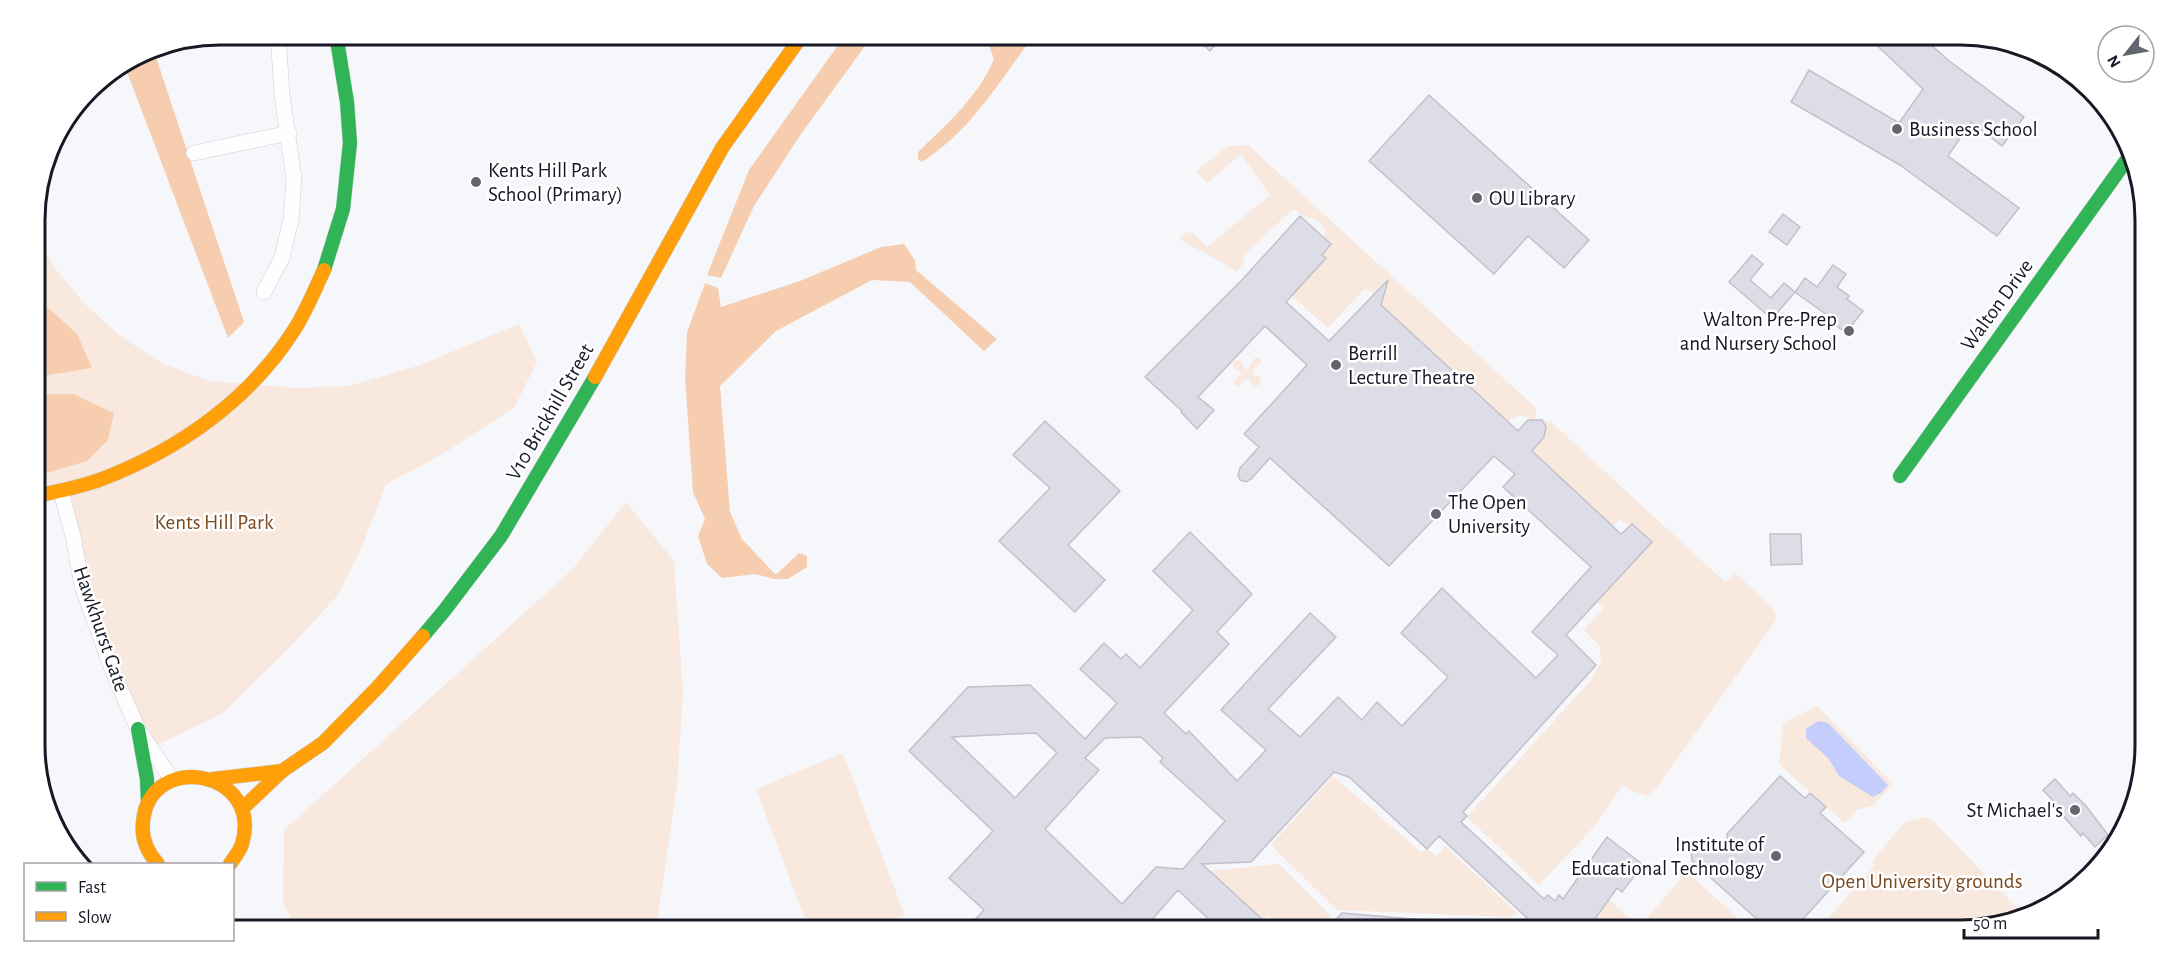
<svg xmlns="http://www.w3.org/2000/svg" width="2180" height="965" font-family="'Alegreya Sans',sans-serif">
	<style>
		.green { fill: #f8e8de }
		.forest { fill: #f6ceaf }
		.water { fill: #c4cdfc }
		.building { fill: #dcdde7; stroke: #c0c1c9; stroke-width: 1.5; fill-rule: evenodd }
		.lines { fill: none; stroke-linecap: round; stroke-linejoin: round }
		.street-casing { stroke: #cdcfd7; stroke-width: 16 }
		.fast-casing { stroke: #cdcfd7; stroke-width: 15 }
		.slow-casing { stroke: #cdcfd7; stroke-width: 15 }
		.street { stroke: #fefefe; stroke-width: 15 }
		.fast { stroke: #30b455; stroke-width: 14 }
		.slow { stroke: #ff9f0a; stroke-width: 14 }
		.poi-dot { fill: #64666f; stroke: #fff; stroke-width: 2 }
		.labels { text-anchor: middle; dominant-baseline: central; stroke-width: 5; stroke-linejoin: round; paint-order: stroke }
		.poi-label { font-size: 21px; fill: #161824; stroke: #fff; text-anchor: start }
		.street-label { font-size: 21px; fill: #161824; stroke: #fff }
		.park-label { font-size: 21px; fill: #7a491e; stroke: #fff }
		.rim { fill: none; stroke: #161824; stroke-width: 3 }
	</style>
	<rect width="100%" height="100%" fill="#f6f7fb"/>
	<!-- green -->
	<g class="green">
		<path d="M 1248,145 L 1536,408 L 1535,418 L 1532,420 C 1520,412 1513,416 1504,425 L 1372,305 C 1375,298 1374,288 1364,289 L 1328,328 L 1287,292 L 1317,246 L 1325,237 L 1325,231 L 1319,221 L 1307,217 L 1306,218 L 1296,210 L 1292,210 L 1242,257 L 1245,261 L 1236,272 L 1225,264 L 1179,239 L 1185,233 L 1192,232 L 1207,247 L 1270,195 L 1241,154 L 1207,183 L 1196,171 L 1228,146 Z"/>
		<path d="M 35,233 L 54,267 L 84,303 L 119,335 L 163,364 L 210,381 L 297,388 L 349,386 L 420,365 L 519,324 L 537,362 L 514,408 L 441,455 L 386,484 L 362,547 L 338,595 L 290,647 L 223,713 L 151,748 L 113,672 L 62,492 L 36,496 Z"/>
		<path d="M 1255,358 L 1259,358 L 1262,361 L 1252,371 L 1254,377 L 1257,375 L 1261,379 L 1260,384 L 1254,387 L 1250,382 L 1251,380 L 1249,379 L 1243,381 L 1239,387 L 1235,386 L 1234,381 L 1239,376 L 1242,375 L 1239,370 L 1237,371 L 1233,367 L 1234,361 L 1239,360 L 1244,365 L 1242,367 L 1245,369 L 1250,368 L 1249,366 Z"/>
		<path d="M 1543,421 L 1551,422 L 1725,582 L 1735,573 L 1771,606 L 1775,613 L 1776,620 L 1655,790 L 1648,796 L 1634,792 L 1623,785 L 1593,828 L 1539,885 L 1467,817 L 1591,680 L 1601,662 L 1600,646 L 1584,630 L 1604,608 L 1597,602 L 1651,544 L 1620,519 L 1605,534 L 1520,456 L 1540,423 Z"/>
		<path d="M 626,502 L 674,561 L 683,693 L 677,786 L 656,930 L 294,930 L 296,928 L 283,903 L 284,830 L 572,570 Z"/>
		<path d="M 1817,706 L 1893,784 L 1872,806 L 1856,810 L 1845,823 L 1779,764 L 1783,723 Z"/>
		<path d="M 843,753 L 905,916 L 868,930 L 809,930 L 756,789 Z"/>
		<path d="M 1333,776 L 1421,852 L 1427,849 L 1436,856 L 1445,846 L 1517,913 L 1510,917 L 1337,910 L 1271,845 Z"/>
		<path d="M 1923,817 L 1931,819 L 2022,913 L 1972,930 L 1818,930 L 1875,865 L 1872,861 L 1904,823 C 1911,819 1917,821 1923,817 Z"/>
		<path d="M 1279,864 L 1331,916 L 1319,930 L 1283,930 L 1267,916 L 1263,920 L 1210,871 Z"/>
		<path d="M 1687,872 L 1751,930 L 1636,930 Z"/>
		<path d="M 1606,897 L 1630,919 L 1620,930 L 1587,930 L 1601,910 Z"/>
	</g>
	<!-- forest -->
	<g class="forest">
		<path d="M 846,34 L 873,35 L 801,134 L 754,206 L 721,278 L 707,275 L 749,170 Z"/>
		<path d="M 985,35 L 1033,35 L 1029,42 C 997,86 968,133 922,162 L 918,159 L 918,152 C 946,125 979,96 994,59 Z"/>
		<path d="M 149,48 L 153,48 L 244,322 L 228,338 L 124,64 Z"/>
		<path d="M 904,244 L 915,260 L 916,270 L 997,339 L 984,351 L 910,282 L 872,280 L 776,331 L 720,386 L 730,512 L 742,539 L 775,574 L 778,573 L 799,553 L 807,556 L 807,567 L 788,579 L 774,579 L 755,574 L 722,578 L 707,564 L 698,536 L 705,519 L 693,492 L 685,378 L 687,332 L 705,283 L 718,288 L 721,307 L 800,281 L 881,247 Z"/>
		<path d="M 35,296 L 77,334 L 92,368 L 35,377 Z"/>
		<path d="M 35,394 L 73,394 L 114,413 L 108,440 L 87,461 L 36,476 Z"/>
	</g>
	<!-- water -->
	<path class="water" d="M 1818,721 L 1828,723 L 1888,785 L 1881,793 L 1873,797 L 1839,776 L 1829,759 L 1806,738 L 1806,729 Z"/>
	<!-- building -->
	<g class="building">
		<path d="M 1192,34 L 1224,34 L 1210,51 Z"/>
		<path d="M 1865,34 L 1919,34 L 1948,60 L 2024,117 L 2002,146 L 1971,122 L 1948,156 L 2019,208 L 1997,236 L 1900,165 L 1791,102 L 1809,70 L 1899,123 L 1923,89 Z"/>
		<path d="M 1429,95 L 1589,240 L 1564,268 L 1528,236 L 1494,274 L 1369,161 Z"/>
		<path d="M 1783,214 L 1800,227 L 1787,245 L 1769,232 Z"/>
		<path d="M 1300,216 L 1331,244 L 1322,255 L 1326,258 L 1286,302 L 1329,341 L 1388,280 L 1381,305 L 1518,431 L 1528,420 L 1542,420 L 1546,427 L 1544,437 L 1532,451 L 1621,534 L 1632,524 L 1652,542 L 1566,635 L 1596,665 L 1463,812 L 1467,816 L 1461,822 L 1544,899 L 1548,895 L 1555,901 L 1559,895 L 1563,899 L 1607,837 L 1643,865 L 1622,892 L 1617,888 L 1587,930 L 1515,930 L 1527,918 L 1439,836 L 1427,849 L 1349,777 L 1334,772 L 1251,862 L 1202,864 L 1274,930 L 1220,930 L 1178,890 L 1143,930 L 1123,930 L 1111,919 L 1101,930 L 965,930 L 984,910 L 949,878 L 993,831 L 909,751 L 968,687 L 1030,685 L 1085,739 L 1117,703 L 1080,669 L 1104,643 L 1121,659 L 1126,654 L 1140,668 L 1193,610 L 1153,571 L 1190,532 L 1252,594 L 1217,632 L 1229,644 L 1164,713 L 1186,734 L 1189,731 L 1237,781 L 1266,750 L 1221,710 L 1310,613 L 1336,637 L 1268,709 L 1300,737 L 1338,697 L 1362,720 L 1377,702 L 1402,726 L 1448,677 L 1401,633 L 1442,588 L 1536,678 L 1558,655 L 1532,632 L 1591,567 L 1503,487 L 1515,474 L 1494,456 L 1389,566 L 1270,458 L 1251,479 L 1246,482 L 1240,480 L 1238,475 L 1240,468 L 1259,447 L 1244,434 L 1307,365 L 1265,326 L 1198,397 L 1214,410 L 1197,429 L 1181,412 L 1182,411 L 1145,377 L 1241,281 ZM 1036,733 L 1057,753 L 1015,798 L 952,737 ZM 1141,737 L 1163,758 L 1160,762 L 1225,821 L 1183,869 L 1156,867 L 1122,904 L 1045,829 L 1099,770 L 1085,758 L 1105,738 Z"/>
		<path d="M 1752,255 L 1763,264 L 1750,280 L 1771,298 L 1784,283 L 1795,292 L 1772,319 L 1729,282 Z"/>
		<path d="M 1833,265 L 1846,274 L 1837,287 L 1849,296 L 1847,299 L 1863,311 L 1846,333 L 1829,320 L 1830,317 L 1795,292 L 1805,278 L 1817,287 Z"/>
		<path d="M 1045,421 L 1120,491 L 1068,545 L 1105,580 L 1075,612 L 999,541 L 1050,488 L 1013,455 Z"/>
		<path d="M 1770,534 L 1801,534 L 1802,564 L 1771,565 Z"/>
		<path d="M 1780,776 L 1805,798 L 1810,793 L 1826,807 L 1820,813 L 1864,852 L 1793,930 L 1769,930 L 1692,861 L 1691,851 L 1728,848 L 1727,834 Z"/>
		<path d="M 2055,779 L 2070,796 L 2073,793 L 2086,806 L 2108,835 L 2095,847 L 2083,833 L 2081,836 L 2055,807 L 2057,805 L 2043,790 Z"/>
		<path d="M 1342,913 L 1424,920 L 1424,930 L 1326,930 Z"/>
	</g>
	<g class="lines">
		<defs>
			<g id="street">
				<path d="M 194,153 L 289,133"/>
				<path d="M 264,292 L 282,258 L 291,219 L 294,179 L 282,95 L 278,34"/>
				<path d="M 61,492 L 73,536 L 82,586 L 113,672 L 138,729 L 172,780"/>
			</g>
			<g id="fast">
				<path d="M 324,270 L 343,209 L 350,143 L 347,102 L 336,34"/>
				<path d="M 1900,476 L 2128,158"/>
				<path d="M 423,636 L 444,611 L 501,536 L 595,377"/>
				<path d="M 138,729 L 147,779 L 148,802"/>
			</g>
			<g id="slow">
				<path d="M 595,377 L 722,148 L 803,34"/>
				<path d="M 36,496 C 58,491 81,487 102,479 C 180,449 251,399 296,327 C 307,309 315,289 324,270"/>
				<path d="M 213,779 L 282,771"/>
				<path d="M 242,809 L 282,771 L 323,743 L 378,687 L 423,636"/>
				<path d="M 158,864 C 147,852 141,839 143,822 C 149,750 264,770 242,844 C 240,851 234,858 230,864"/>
			</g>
		</defs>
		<!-- street casing -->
		<use href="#street" class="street-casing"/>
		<!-- fast casing -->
		<use href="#fast" class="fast-casing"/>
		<!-- slow casing -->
		<use href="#slow" class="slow-casing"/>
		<!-- street -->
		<use href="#street" class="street"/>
		<!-- fast -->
		<use href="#fast" class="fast"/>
		<!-- slow -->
		<use href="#slow" class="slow"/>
	</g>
	<!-- markers -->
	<g class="poi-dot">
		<circle cx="1897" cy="129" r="6"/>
		<circle cx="476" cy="182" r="6"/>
		<circle cx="1477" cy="198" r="6"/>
		<circle cx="1849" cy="331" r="6"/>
		<circle cx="1336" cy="365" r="6"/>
		<circle cx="1436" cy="514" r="6"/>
		<circle cx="2075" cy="810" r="6"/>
		<circle cx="1776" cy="856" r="6"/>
	</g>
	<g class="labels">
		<!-- poi labels -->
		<g class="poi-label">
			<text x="1909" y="129">Business School</text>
			<text x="488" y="170">Kents Hill Park<tspan x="488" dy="24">School (Primary)</tspan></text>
			<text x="1489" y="198">OU Library</text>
			<text x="1837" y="319" text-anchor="end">Walton Pre-Prep<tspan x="1837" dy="24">and Nursery School</tspan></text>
			<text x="1348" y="353">Berrill<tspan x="1348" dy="24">Lecture Theatre</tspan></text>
			<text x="1448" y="502">The Open<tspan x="1448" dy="24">University</tspan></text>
			<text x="2063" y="810" text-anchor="end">St Michael's</text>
			<text x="1764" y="844" text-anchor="end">Institute of<tspan x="1764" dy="24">Educational Technology</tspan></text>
		</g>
		<!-- street labels -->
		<g class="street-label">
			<text transform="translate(1997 305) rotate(-54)">Walton Drive</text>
			<text transform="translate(550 412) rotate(-60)">V10 Brickhill Street</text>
			<text transform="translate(101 629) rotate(71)">Hawkhurst Gate</text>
		</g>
		<!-- park labels -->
		<g class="park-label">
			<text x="214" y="522">Kents Hill Park</text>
			<text x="1922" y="881">Open University grounds</text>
		</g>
	</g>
	<!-- crop -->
	<path d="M0 0H2180V965H0ZM220 45H1960A175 175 0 0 1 2135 220V745A175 175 0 0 1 1960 920H220A175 175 0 0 1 45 745V220A175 175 0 0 1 220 45Z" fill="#fff" fill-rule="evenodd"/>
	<path class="rim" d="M220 45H1960A175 175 0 0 1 2135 220V745A175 175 0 0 1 1960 920H220A175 175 0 0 1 45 745V220A175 175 0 0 1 220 45Z"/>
	<!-- legend -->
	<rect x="24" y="863" width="210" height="78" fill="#ffffff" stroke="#a2a3a7" stroke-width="1.5"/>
	<rect x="36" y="882" width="30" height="9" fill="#30b455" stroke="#a2a3a7" stroke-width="1.5"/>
	<text x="78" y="893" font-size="18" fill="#161824">Fast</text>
	<rect x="36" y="912" width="30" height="9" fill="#ff9f0a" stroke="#a2a3a7" stroke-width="1.5"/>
	<text x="78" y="923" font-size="18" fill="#161824">Slow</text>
	<!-- north arrow -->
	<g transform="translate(2126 54) rotate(239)"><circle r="28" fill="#ffffff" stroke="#a2a3a7" stroke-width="1.5"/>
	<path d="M0-4.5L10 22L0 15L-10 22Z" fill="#64666f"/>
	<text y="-9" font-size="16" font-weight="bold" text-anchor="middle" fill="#161824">N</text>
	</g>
	<!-- scale -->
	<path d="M1964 929v9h134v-9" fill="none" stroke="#161824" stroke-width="3"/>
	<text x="1973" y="929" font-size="18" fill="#161824" stroke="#ffffff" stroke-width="4.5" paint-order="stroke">50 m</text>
</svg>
